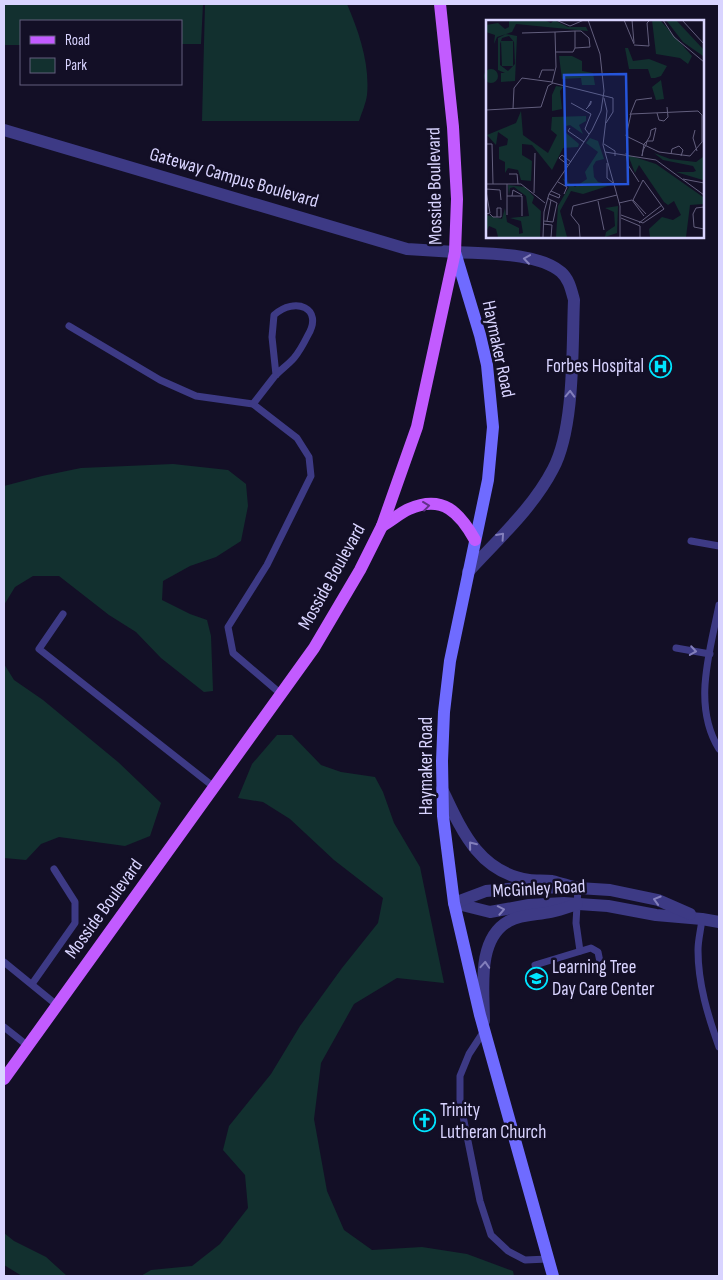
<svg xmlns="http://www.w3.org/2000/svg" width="723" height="1280" font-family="'Sofia Sans Condensed',sans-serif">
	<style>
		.green { fill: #12302f }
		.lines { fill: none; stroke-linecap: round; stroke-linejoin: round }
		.service { stroke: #3d3a85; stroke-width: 7 }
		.minor { stroke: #3d3a85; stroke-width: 12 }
		.tertiary { stroke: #3d3a85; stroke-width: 12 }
		.secondary { stroke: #6f6bff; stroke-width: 12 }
		.primary { stroke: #c25bff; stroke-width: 12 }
		.oneway { stroke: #837fbc }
		.oneway2 { stroke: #623188 }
		.labels { text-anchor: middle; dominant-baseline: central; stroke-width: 5; stroke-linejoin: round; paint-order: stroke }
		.street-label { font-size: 19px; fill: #d9d4ff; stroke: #130f26 }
		.poi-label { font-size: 19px; fill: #d9d4ff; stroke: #130f26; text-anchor: start }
		.inset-road { fill: none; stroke: #625e7d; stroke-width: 1 }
		.view { fill: #2655da; fill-opacity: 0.15; stroke: #2655da; stroke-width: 2.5 }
		.inset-edge { fill: none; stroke: #d9d4ff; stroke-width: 2.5 }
	</style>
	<rect width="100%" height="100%" fill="#130f26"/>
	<!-- green -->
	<g class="green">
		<path d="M 4,4 L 203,4 L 201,44 L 181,44 L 181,21 L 21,21 L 21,45 L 4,45 Z"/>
		<path d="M 205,4 L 347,4 C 359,32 370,64 367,95 C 366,103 362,112 359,121 L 202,121 Z"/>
		<path d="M 173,464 L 228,470 L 246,484 L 248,506 L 241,541 L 216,557 L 190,566 L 163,581 L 162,600 L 190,614 L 207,620 L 211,636 L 213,691 L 204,692 L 161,658 L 136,632 L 109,615 L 59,576 L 33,576 L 15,587 L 4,605 L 4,486 L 42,476 L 81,468 Z"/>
		<path d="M 4,664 L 14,680 L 43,700 L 78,729 L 118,762 L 161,803 L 150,836 L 125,846 L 59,837 L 41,844 L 26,860 L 4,858 Z"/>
		<path d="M 277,735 L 292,735 L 321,765 L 341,772 L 375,777 L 383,792 L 394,823 L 420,867 L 444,983 L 397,978 L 354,1004 L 321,1063 L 314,1119 L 327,1191 L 344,1230 L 372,1250 L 422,1247 L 467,1254 L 513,1271 L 514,1276 L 141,1276 L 151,1270 L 192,1266 L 220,1244 L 248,1208 L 245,1175 L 223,1150 L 229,1126 L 271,1074 L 300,1026 L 342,968 L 378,923 L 383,898 L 334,860 L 290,819 L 263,802 L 238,798 L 252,764 Z"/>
		<path d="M 4,1233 L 14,1241 L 46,1257 L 67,1276 L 22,1276 L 4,1265 Z"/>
	</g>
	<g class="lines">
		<!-- service -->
		<g class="service">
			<path d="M 69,326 L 160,380 L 196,396 L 253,404 L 297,438 L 309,457 L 311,476 L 267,565 L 228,627 L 233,653 L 281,694"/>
			<path d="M 253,404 C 260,395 267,386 274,377 C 280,370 288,365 294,358 C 299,352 304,343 308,335 C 324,308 295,296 274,315 L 272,337 L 276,375"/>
			<path d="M 691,541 L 719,546"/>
			<path d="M 719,605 C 710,652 692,705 719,749"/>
			<path d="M 63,614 L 39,649 L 214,787"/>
			<path d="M 676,648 L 710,654"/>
			<path d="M 578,888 L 576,923 L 580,951"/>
			<path d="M 702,919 C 701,929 698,940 698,950 C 698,984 708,1016 719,1047"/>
			<path d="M 4,962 L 58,1006"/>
			<path d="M 535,965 L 591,948 L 598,952 L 600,962"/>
			<path d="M 32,984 L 75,923 L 75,902 L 54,869"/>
			<path d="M 4,1027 L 28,1046"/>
			<path d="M 484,1031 L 469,1054 L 460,1076 L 460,1101 L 480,1201 L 491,1235 L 508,1251 L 525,1260 L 548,1259"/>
		</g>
		<!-- minor -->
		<g class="minor">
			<path d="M 4,130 L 407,249 L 455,252"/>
			<path d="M 454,903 L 490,912 L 529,905 L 564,903 L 608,906 L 656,915 L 702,919 L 719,922"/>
			<path d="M 454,903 L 486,891 L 528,887 L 578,888 L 610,890 L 658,900 L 690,914"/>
		</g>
		<!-- tertiary -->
		<g class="tertiary">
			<path d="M 455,252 C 485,254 537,252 561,272 C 569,279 571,289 574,300 C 572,347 575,428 553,469 C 533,508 497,540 468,572"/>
			<path d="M 442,789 C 461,829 478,872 529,880 C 536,881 544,880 552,881 C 561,883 569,886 578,888"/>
			<path d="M 484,1021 C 484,990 476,939 509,921 C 522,914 537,915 551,912 C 560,910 568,907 577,904"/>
		</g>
		<!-- secondary -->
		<path class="secondary" d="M 455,252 L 480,335 L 487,365 L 493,427 L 488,480 L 450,661 L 444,712 L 442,761 L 443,816 L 454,903 L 480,1015 L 553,1276"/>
		<!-- primary -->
		<g class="primary">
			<path d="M 382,526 C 391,521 400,513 409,509 C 443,494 460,513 475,540"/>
			<path d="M 4,1079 L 314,648 L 360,570 L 382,526 L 417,427 L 455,252 L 457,199 L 453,127 L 440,4"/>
		</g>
	</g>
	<!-- one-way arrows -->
	<defs><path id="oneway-chevron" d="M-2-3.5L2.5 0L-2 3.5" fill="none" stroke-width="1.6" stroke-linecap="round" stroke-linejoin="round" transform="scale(1.25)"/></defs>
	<g class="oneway">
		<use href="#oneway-chevron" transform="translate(527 259) rotate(-172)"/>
		<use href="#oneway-chevron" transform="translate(570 394) rotate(-88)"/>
		<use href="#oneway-chevron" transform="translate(501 536) rotate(-48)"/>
		<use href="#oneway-chevron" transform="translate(693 651) rotate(9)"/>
		<use href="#oneway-chevron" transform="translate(472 845) rotate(-129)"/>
		<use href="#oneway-chevron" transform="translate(657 900) rotate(-163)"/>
		<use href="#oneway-chevron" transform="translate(501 910) rotate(-11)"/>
		<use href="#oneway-chevron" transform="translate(485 965) rotate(-86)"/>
	</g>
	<use class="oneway2" href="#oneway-chevron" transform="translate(426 506) rotate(-7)"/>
	<!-- icons -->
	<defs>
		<symbol id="hospital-ring" viewBox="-11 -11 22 22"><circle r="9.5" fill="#130f26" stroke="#00e5ff" stroke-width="1.5"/><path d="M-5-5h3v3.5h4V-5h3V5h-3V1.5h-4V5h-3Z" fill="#00e5ff"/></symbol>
		<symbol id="school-ring" viewBox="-11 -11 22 22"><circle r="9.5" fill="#130f26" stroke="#00e5ff" stroke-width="1.5"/><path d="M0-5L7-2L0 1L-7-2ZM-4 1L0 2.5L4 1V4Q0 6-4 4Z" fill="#00e5ff"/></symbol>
		<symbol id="church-ring" viewBox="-11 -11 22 22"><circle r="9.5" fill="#130f26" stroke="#00e5ff" stroke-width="1.5"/><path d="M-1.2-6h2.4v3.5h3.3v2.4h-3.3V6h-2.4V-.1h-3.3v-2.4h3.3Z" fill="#00e5ff"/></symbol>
	</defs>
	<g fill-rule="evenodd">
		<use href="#hospital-ring" x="648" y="354" width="25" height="25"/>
		<use href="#school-ring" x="524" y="966" width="25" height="25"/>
		<use href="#church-ring" x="412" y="1108" width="25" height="25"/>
	</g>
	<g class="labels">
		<!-- street labels -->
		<g class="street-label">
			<text transform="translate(234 178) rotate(16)">Gateway Campus Boulevard</text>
			<text transform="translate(435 186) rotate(-91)">Mosside Boulevard</text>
			<text transform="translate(498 349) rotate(78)">Haymaker Road</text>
			<text transform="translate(332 577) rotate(-61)">Mosside Boulevard</text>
			<text transform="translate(426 766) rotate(-90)">Haymaker Road</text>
			<text transform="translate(539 889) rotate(-3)">McGinley Road</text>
			<text transform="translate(104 909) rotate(-54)">Mosside Boulevard</text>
		</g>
		<!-- poi labels -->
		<g class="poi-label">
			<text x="644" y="366" text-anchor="end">Forbes Hospital</text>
			<text x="552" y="967">Learning Tree<tspan x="552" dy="22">Day Care Center</tspan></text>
			<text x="440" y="1110">Trinity<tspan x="440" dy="22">Lutheran Church</tspan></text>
		</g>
	</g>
	<!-- overview -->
	<g transform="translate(486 20)">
		<rect width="218" height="218" fill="#130f26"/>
		<path d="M 23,0 L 58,0 L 65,3 L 68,0 L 82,7 L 100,7 L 102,11 L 30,4 L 26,12 L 11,17 L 8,24 L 9,15 L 0,12 L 0,5 L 12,3 L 19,9 L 23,7 ZM 166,0 L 174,0 L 206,36 L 202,44 L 194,38 L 170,34 ZM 180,0 L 190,0 L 217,29 L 217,36 L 197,22 ZM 20,14 L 31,16 L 29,61 L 15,62 L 15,53 L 19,53 L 12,50 L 12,18 ZM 23,16 L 28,22 L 29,44 L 22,51 L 14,45 L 14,24 L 16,18 ZM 15,21 L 27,21 L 27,46 L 16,46 ZM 139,28 L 142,28 L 147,41 L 163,39 L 181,46 L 175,56 L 169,58 L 165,58 L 162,49 L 143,49 ZM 73,36 L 86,36 L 96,41 L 96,51 L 107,53 L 109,65 L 96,65 L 95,58 L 76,59 ZM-2 56a7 7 0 1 1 14 0a7 7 0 1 1-14 0ZM 175,60 L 178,79 L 170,80 L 166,67 ZM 70,66 L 77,67 L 74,71 L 76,89 L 66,91 L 66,75 ZM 35,91 L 37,115 L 62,133 L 71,115 L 65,110 L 66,97 L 100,96 L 100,101 L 93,105 L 97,114 L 84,105 L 80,106 L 79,112 L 93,124 L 92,127 L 77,128 L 66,150 L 46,125 L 36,124 L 36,135 L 46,141 L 45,161 L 35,160 L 32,150 L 22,148 L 19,153 L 19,142 L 13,139 L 13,127 L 21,125 L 22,119 L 12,112 L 10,125 L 1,115 L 30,103 ZM 104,118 L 112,121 L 118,139 L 110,141 L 107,146 L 108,157 L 112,162 L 125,165 L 97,174 L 85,171 L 74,191 L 81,217 L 70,217 L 72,186 L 83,167 L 76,158 L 89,167 L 101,159 L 99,152 L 112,132 L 100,123 ZM 168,133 L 184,139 L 210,142 L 217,137 L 217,160 L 190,152 L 207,152 L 210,151 L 207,146 L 177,140 ZM 142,135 L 170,144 L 217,177 L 217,184 L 204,185 L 200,217 L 164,217 L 163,209 L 176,197 L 187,200 L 195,195 L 188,181 L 182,185 L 178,182 L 153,145 L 149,153 ZM 22,165 L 39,167 L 48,177 L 46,183 L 55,191 L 54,217 L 12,217 L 10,209 L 3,206 L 0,212 L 0,195 L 16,199 L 19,188 L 21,202 L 33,208 L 33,214 L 37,213 L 35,201 L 24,198 L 43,196 L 40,176 L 28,167 L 24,168 L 23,175 ZM 132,186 L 131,213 L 119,217 L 120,212 L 129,206 L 128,192 L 119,188 Z" fill="#12302f" fill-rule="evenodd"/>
		<path class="inset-road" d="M 70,0 L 84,6 L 98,0M 138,0 L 148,24M 146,0 L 148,23M 177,0 L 188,17 L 218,42M 196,0 L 218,24M 36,13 L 69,12M 148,25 L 163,26 L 161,3 L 164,0M 70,32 L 87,32 L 89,28M 53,58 L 56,50 L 68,50M 66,63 L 70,47 L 69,12 L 89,11 L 95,11 L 103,18 L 104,27 L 89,28 L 89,11M 118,78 L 121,91 L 117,125 L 134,186 L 134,217M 85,83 L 105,94 L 99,109 L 103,114M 27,89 L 28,68 L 36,58 L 66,62M 100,89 L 104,85 L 105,83 L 105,81 L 102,87M 212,91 L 216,95 L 216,122 L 204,136 L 173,132 L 140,116 L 145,94 ZM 171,93 L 173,100 L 178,101 L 182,97 L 181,87M 144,95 L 150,80 L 166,78M 0,107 L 0,90 L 55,87 L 62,66 L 67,63 L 127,78 L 127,92 L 120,103M 84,108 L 82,111 L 98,122M 209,110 L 207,118 L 211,131M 0,124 L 6,124 L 7,164M 118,124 L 129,131 L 129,136M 119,132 L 170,140 L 218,175M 140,133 L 142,145 L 153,162M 185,134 L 186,129 L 193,126 L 197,130 L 195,136M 156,136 L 157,130 L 160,125 L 161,121 L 164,116 L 165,110 L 170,108 L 167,121 L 161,121 L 158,124 L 156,136M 121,143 L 121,158 L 127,163M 82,145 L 73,138 L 76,135 L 85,142M 23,154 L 31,154 L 32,164M 197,159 L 218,163M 72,162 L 81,167 L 78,174M 0,164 L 35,164 L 59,183M 21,164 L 21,176 L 36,176 L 36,196M 0,169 L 14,170 L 15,180M 0,171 L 4,193 L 0,194M 48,173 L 49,133M 63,174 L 73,178 L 74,175 L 65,171M 21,176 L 21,195M 26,176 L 27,170 L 36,175M 112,181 L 118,210M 133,183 L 146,180 L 158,196M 218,187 L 210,188 L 207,194 L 208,207 L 218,209M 4,194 L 7,197 L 15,197 L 15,188 L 11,188 L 11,197M 135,195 L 157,203 L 178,189 L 157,160 L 147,180 L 160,194M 135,198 L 154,206 L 154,217M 58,201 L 67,202 L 71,183 L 61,178M 61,201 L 65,180M 153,203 L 176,185M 57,204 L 66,205 L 65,217M 57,217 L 58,192 L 63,174 L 106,110 L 115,91 L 118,71 L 114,34 L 102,0M 94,217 L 93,205 L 85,195 L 87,186 L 131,175"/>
		<path class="view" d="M 140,54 L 142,164 L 80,165 L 78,55 Z"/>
		<rect width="218" height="218" class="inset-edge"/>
	</g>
	<!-- border -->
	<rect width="723" height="1280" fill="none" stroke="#d9d4ff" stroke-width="10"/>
	<!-- legend -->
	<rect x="20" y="20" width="162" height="65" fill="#130f26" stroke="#625e7d"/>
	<rect x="30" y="36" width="25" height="8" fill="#c25bff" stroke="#625e7d"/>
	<text x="65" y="45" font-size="15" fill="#d9d4ff">Road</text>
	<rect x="30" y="58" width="25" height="15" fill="#12302f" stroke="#625e7d"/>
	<text x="65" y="70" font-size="15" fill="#d9d4ff">Park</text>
</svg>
